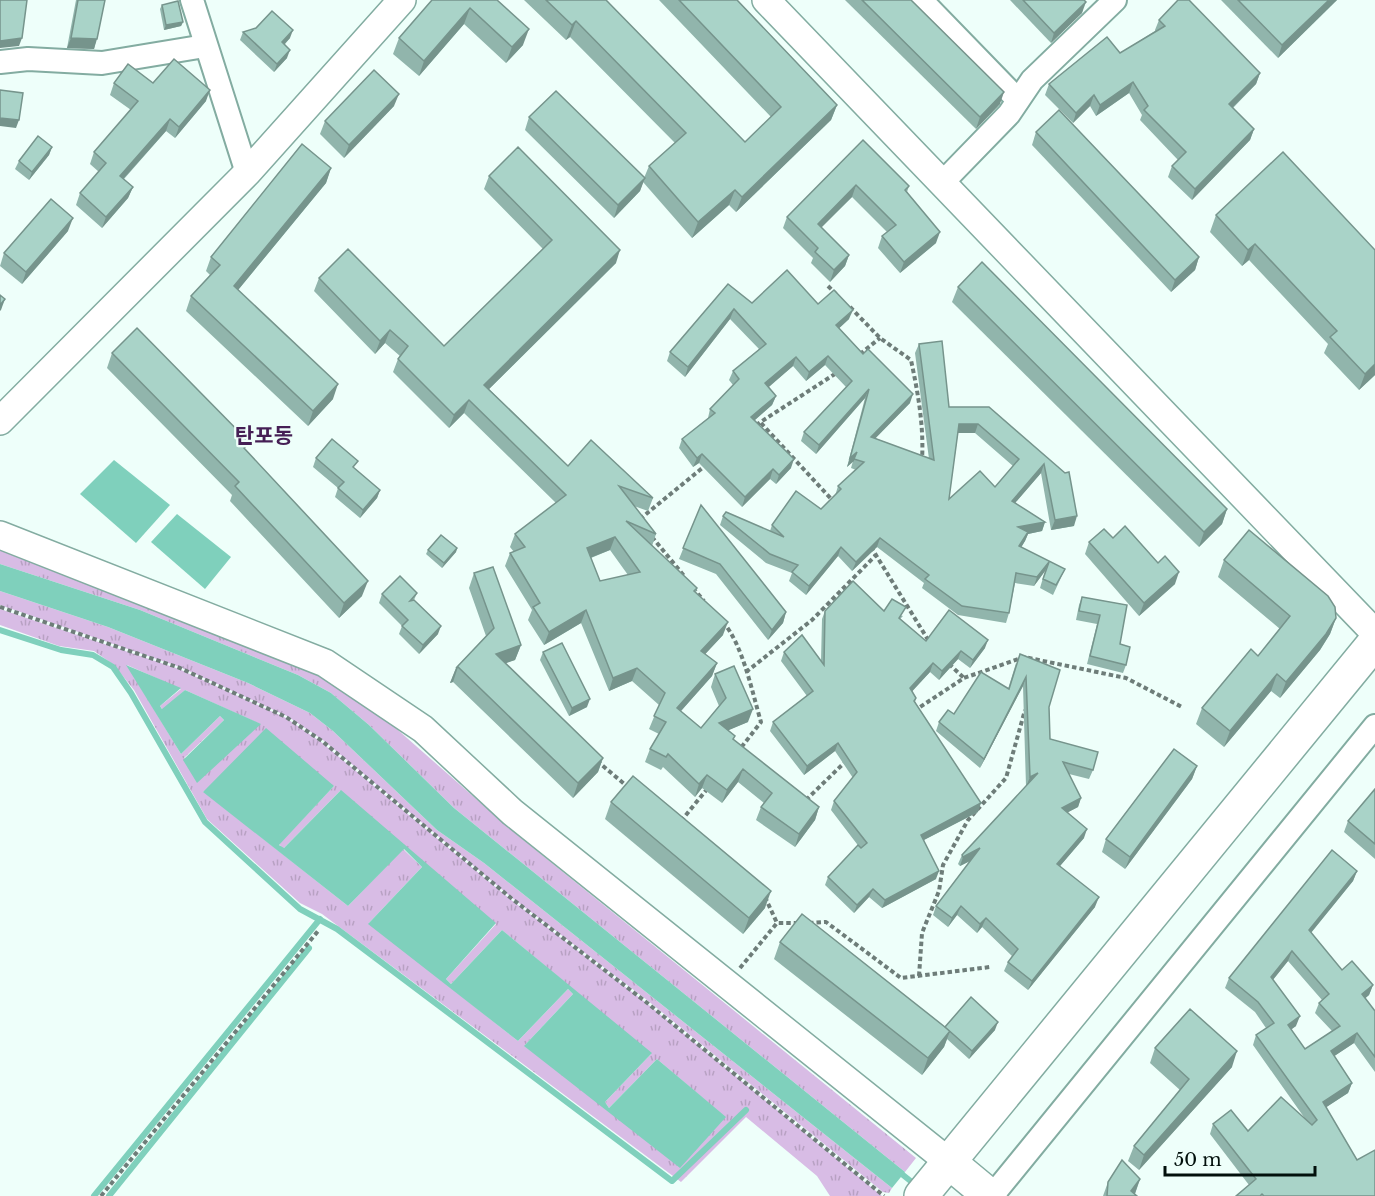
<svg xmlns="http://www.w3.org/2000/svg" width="1375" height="1196" font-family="'Libre Baskerville','Noto Sans KR',serif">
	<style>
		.grass { fill: url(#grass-tufts); fill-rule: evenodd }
		.water { fill: #7fd0bc }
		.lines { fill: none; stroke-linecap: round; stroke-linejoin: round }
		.stream { stroke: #7fd0bc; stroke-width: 6 }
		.minor-casing { stroke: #83aca1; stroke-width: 26 }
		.tertiary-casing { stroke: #83aca1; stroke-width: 30 }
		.primary-casing { stroke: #83aca1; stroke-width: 36 }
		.path { stroke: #6e7d79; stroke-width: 4; stroke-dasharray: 4.5 3; stroke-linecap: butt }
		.minor { stroke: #fff; stroke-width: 22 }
		.tertiary { stroke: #fff; stroke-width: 27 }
		.primary { stroke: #fff; stroke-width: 33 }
		.wall { fill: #91b5ac; fill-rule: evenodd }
		.shaded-wall { fill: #76948c }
		.building { fill: #a9d3c8; stroke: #76948c; stroke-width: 1.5; fill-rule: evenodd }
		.labels { text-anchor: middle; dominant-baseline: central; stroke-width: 4.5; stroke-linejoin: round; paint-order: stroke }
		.quarter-label { font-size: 21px; font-weight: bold; fill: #451f55; stroke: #eefffa }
	</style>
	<defs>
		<pattern id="grass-tufts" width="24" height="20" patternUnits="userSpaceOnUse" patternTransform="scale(1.5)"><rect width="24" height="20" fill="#d8bce5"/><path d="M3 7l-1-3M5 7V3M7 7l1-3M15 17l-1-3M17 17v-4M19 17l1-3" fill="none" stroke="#b8a1c3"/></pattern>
	</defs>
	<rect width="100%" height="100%" fill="#eefffa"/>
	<!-- grass -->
	<g class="grass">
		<path d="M 0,549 L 307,665 L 382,716 L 516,834 L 916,1158 L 905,1172 L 454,808 L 369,725 L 331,693 L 298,675 L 140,610 L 0,564 Z"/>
		<path d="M 0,591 L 108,627 L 248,683 L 310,713 L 333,731 L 437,830 L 484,863 L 892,1188 L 889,1193 L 883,1192 L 647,1000 L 511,897 L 323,740 L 287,716 L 180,667 L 0,605 Z"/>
		<path d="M 0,609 L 179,669 L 286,718 L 321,742 L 510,899 L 645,1002 L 882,1196 L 830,1196 L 817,1176 L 746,1117 L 681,1182 L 322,914 L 300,903 L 207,819 L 134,690 L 114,665 L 94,651 L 59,646 L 0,625 ZM 127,665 L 181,689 L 160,706 L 163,710 L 185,690 L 260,724 L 183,759 L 224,720 L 220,716 L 181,754 ZM 334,786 L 279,844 L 283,849 L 340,791 L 496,924 L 446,979 L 451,984 L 502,930 L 651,1054 L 605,1102 L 609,1108 L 657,1059 L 725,1117 L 680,1167 L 525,1045 L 573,994 L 568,989 L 518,1041 L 369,923 L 422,867 L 403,849 L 348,906 L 203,791 Z"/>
	</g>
	<!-- water -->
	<g class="water">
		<path d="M 114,460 L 170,505 L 136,543 L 80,494 Z"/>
		<path d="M 177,514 L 231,557 L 205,589 L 151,542 Z"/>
		<path d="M 0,564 L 140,610 L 298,675 L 331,693 L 369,725 L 454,808 L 905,1172 L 892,1188 L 484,863 L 437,830 L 333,731 L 310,713 L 248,683 L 108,627 L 0,591 Z"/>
		<path d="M 126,665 L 181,688 L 160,706 L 162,709 L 185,690 L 261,724 L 197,783 L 183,760 L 224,720 L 220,716 L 181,754 Z"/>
		<path d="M 266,728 L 334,786 L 279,845 L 284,848 L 341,790 L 496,923 L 446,979 L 451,984 L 502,930 L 652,1053 L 605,1102 L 609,1108 L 657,1059 L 726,1117 L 680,1168 L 524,1046 L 573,994 L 568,989 L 518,1041 L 368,924 L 422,867 L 404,849 L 348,906 L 203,792 Z"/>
	</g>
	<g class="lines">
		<!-- stream -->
		<g class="stream">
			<path d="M 0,630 L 61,650 L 93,655 L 113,667 L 131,693 L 205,822 L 300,909 L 337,929 L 672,1181 L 746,1110"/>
			<path d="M 898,1171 L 918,1187"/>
			<path d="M 94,1196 L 320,919"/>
			<path d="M 109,1196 L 309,948"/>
		</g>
		<defs>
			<g id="minor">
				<path d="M 192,0 L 247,173"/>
				<path d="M 921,0 L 1018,100"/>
				<path d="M 0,62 L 28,59 L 102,63 L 205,46"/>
				<path d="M 943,182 L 1009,114 L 1032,80 L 1115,0"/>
				<path d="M 992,1196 L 1375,726"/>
			</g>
			<g id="tertiary">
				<path d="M 766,0 L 1375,633"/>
				<path d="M 0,421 L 247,173 L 402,0"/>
				<path d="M 0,535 L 325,663 L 423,729 L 512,812 L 949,1162"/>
			</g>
			<g id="primary">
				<path d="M 949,1162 L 990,1196"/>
				<path d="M 921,1196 L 1375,642"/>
			</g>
		</defs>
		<!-- minor casing -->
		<use href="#minor" class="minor-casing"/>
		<!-- tertiary casing -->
		<use href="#tertiary" class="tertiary-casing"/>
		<!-- primary casing -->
		<use href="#primary" class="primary-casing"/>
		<!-- path -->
		<g class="path">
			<path d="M 828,286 L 836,294"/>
			<path d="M 850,307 L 880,338 L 911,360 C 918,393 924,426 922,460"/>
			<path d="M 860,354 L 880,338"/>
			<path d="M 761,423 L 834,502"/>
			<path d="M 756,425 L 838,372"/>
			<path d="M 640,519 L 706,465"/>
			<path d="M 652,537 L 685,577"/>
			<path d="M 871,547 L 930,643"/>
			<path d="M 693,588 L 704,601"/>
			<path d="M 0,607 L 180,668 L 286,717 L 322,741 L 511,898 L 646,1002 L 884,1196"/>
			<path d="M 723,622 C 743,645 752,692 761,722 L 740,749"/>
			<path d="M 949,664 L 964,678"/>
			<path d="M 746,672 L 812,620 L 876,555"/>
			<path d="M 914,711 L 964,678 L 1024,657 L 1126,678 L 1182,707"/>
			<path d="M 597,761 L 628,787"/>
			<path d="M 806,800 L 845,762"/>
			<path d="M 681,821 L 708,788"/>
			<path d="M 765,897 L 777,923"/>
			<path d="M 809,923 L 826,922 L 901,978 L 990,967"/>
			<path d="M 740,968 L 777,923 L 798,923"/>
			<path d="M 919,976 L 922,933 L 939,891 L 943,865 L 968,820 L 1006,778 L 1025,710"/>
			<path d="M 101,1196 L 318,931"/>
		</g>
		<!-- minor -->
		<use href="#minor" class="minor"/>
		<!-- tertiary -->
		<use href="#tertiary" class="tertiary"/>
		<!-- primary -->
		<use href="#primary" class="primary"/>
	</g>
	<!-- wall -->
	<g class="wall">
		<path d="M 76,0 L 105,0 L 94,49 L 67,48 Z"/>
		<path d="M 432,0 L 497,0 L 523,45 L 506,63 L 464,24 L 419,76 L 393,54 L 399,38 Z"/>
		<path d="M 524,0 L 606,0 L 745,142 L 771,117 L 659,0 L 737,0 L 837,105 L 831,120 L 736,212 L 729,205 L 692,238 L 643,182 L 640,191 L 614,218 L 525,130 L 529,117 L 644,178 L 649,166 L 675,143 L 570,37 L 566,40 Z"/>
		<path d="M 845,0 L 911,0 L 1000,104 L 976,129 Z"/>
		<path d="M 1010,0 L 1084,0 L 1082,13 L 1051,43 Z"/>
		<path d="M 1221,0 L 1337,0 L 1278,58 Z"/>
		<path d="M 162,5 L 183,22 L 181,26 L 164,30 L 160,9 Z"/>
		<path d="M 1159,20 L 1260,73 L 1256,84 L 1233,108 L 1254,129 L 1250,140 L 1192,200 L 1168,177 L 1172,166 L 1178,160 L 1140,120 L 1142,115 L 1129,93 L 1096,116 L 1090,106 L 1073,123 L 1045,95 L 1049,84 L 1120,53 L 1155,31 L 1155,30 Z"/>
		<path d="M 243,32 L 290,38 L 285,44 L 287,58 L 274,72 L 240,40 Z"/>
		<path d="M 114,83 L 153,83 L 206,101 L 175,138 L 166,131 L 124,179 L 133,187 L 128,198 L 102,228 L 76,205 L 80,193 L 99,172 L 90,164 L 94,152 L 131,110 L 110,95 Z"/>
		<path d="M 394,106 L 344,158 L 320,134 L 325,121 Z"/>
		<path d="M 1036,132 L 1199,257 L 1195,270 L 1171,292 L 1032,145 Z"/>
		<path d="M 863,140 L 909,186 L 907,192 L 936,243 L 900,273 L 878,248 L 882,236 L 887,232 L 852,197 L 821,227 L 849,255 L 845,266 L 830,282 L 811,263 L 813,258 L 783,228 L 787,217 Z"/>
		<path d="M 52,147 L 49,155 L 29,180 L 15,169 L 19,161 Z"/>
		<path d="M 331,168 L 326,183 L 238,290 L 333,399 L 308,426 L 186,311 L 191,296 L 210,275 L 206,271 L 211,257 Z"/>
		<path d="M 489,176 L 616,263 L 489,389 L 568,466 L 653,498 L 648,511 L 634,506 L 656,534 L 652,546 L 697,588 L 696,592 L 723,635 L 705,654 L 717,663 L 712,676 L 681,711 L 701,728 L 719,706 L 711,687 L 715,674 L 748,722 L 728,730 L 734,740 L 819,807 L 815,820 L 795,847 L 756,820 L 761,807 L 764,803 L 738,782 L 722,803 L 702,788 L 695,797 L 663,767 L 661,770 L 645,762 L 650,749 L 659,734 L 649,729 L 659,705 L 632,681 L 609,691 L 581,623 L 544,645 L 528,620 L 532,610 L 505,566 L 510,553 L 514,552 L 510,547 L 515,534 L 556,503 L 464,413 L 449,428 L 393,372 L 398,359 L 400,356 L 385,343 L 375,354 L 314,291 L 319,278 L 444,346 L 543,249 L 484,189 ZM 610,550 L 628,575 L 600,581 L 591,558 Z"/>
		<path d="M 1216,215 L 1375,250 L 1375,375 L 1359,390 L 1324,353 L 1328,344 L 1249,260 L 1242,266 L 1210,232 Z"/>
		<path d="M 68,231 L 22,284 L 0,266 L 4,253 Z"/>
		<path d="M 728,284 L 752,303 L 818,304 L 849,319 L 839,328 L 910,403 L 875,438 L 929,459 L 915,353 L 919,344 L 949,407 L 1065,473 L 1074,526 L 1051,530 L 1041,473 L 1015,503 L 1045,522 L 1042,531 L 1028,534 L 1025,541 L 1021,547 L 1065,569 L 1053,595 L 1040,588 L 1045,571 L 1034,586 L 1015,583 L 1009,613 L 1006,623 L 958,615 L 922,588 L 924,583 L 877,547 L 852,571 L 838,556 L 806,595 L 789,581 L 792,573 L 766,563 L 720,525 L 723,516 L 770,531 L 772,525 L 821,509 L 835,496 L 838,486 L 856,470 L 851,468 L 853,461 L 847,467 L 865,398 L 816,454 L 801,441 L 804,432 L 846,387 L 825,365 L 806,381 L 793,366 L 768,387 L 776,396 L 772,405 L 755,420 L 791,468 L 776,484 L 770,479 L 742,507 L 699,463 L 693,467 L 679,448 L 682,439 L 708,418 L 710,409 L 733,385 L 729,380 L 733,371 L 759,349 L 730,319 L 685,377 L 667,361 L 670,352 ZM 958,433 L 975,433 L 1013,466 L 995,487 L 949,499 Z"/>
		<path d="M 958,287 L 1227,509 L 1222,524 L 1199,547 L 952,302 Z"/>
		<path d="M 112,353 L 247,451 L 362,596 L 339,618 L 230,501 L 232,495 L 107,368 Z"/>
		<path d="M 316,458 L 355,469 L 380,490 L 377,498 L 360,518 L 335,497 L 338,488 L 313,467 Z"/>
		<path d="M 701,505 L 786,612 L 783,623 L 768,640 L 716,574 L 679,559 Z"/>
		<path d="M 1113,538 L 1175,584 L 1139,616 L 1085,554 L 1089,542 Z"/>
		<path d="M 457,548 L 456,552 L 442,568 L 426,554 L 428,550 Z"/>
		<path d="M 1224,560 L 1336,618 L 1330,634 L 1320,650 L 1280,698 L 1271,691 L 1224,747 L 1196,724 L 1202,708 L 1258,656 L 1280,629 L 1218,577 Z"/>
		<path d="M 474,573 L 521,645 L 515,660 L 505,663 L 603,758 L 598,772 L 573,798 L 453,682 L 450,683 L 456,668 L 486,636 L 469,588 Z"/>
		<path d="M 417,593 L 414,600 L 438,634 L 419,654 L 399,634 L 402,626 L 379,603 L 382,594 Z"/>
		<path d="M 1082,597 L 1127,605 L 1120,644 L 1126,665 L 1123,673 L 1087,664 L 1097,624 L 1076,620 L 1079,605 Z"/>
		<path d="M 825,611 L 884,611 L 903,616 L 900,619 L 926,641 L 985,648 L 970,668 L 958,659 L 939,680 L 930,672 L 912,691 L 916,698 L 915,702 L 978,812 L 924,840 L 936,879 L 882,908 L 869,897 L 854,913 L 825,885 L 828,877 L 860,848 L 831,810 L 834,801 L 853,778 L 835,751 L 804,775 L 770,731 L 773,722 L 807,696 L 781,661 L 784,652 L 821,661 L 822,619 Z"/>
		<path d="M 543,652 L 587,707 L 569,716 L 540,660 Z"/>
		<path d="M 1016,663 L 1049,707 L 1050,739 L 1093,770 L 1089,779 L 1069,774 L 1081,798 L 1078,807 L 1068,812 L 1084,838 L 1060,866 L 1095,907 L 1028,990 L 1004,971 L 1008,962 L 1012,956 L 982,927 L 977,933 L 957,915 L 948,927 L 933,915 L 936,906 L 970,861 L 960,866 L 958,864 L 962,855 L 1026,786 L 1023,686 L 980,768 L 936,731 L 939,722 L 1008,689 Z"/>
		<path d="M 1197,766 L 1192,779 L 1125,869 L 1102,852 L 1106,839 Z"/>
		<path d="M 1375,789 L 1375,859 L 1344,832 L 1348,821 Z"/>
		<path d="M 611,802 L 765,908 L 743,934 L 605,819 Z"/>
		<path d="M 1357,871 L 1353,881 L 1311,933 L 1342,970 L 1373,985 L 1369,995 L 1365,998 L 1375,1011 L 1375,1072 L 1354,1043 L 1334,1056 L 1352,1083 L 1348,1093 L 1326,1107 L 1375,1196 L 1236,1196 L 1249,1185 L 1210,1134 L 1213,1124 L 1248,1131 L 1306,1120 L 1253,1045 L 1256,1035 L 1266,1028 L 1255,1012 L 1225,988 L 1229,978 ZM 1288,961 L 1322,1000 L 1319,1003 L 1315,1013 L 1332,1031 L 1305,1049 L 1291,1029 L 1296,1026 L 1273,980 Z"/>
		<path d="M 780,942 L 945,1027 L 995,1030 L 969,1059 L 947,1039 L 944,1047 L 922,1075 L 774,959 Z"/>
		<path d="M 1155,1048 L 1232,1067 L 1139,1170 L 1128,1161 L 1134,1146 L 1180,1090 L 1150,1063 Z"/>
		<path d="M 1140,1179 L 1135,1194 L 1137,1196 L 1103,1196 L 1108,1182 Z"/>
	</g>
	<!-- shaded-wall -->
	<g class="shaded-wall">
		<path d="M 1329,0 L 1337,0 L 1278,58 L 1282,45 Z"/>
		<path d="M 1086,2 L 1082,13 L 1051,43 L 1054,33 Z"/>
		<path d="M 470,8 L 464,24 L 419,76 L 424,61 Z"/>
		<path d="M 576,21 L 570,37 L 566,40 L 572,25 Z"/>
		<path d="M 183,22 L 181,26 L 164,30 L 166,25 Z"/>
		<path d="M 529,29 L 523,45 L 506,63 L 512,47 Z"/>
		<path d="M 293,30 L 290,38 L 279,50 L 282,42 Z"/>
		<path d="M 22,38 L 19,46 L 0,48 L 0,41 L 2,40 Z"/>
		<path d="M 71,38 L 97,39 L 94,49 L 67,48 Z"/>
		<path d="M 290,50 L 287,58 L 274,72 L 277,64 Z"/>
		<path d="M 1260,73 L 1256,84 L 1225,115 L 1229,104 Z"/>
		<path d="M 1133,82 L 1129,93 L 1096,116 L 1100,105 Z"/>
		<path d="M 210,90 L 206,101 L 175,138 L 179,127 Z"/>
		<path d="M 1004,92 L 1000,104 L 976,129 L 980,117 Z"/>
		<path d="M 399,94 L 394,106 L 344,158 L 349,145 Z"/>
		<path d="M 1094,95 L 1090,106 L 1073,123 L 1076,113 Z"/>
		<path d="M 837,105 L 831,120 L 736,212 L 742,197 Z"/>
		<path d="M 0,118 L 19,120 L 16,128 L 0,126 Z"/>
		<path d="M 170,119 L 166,131 L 116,187 L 120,176 Z"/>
		<path d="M 1254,129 L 1250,140 L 1192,200 L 1195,189 Z"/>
		<path d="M 52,147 L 49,155 L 29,180 L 32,172 Z"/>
		<path d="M 331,168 L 326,183 L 229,301 L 234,286 Z"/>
		<path d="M 645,178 L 640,191 L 614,218 L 618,205 Z"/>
		<path d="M 856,185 L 852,197 L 814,235 L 818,224 Z"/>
		<path d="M 133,187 L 128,198 L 102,228 L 106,217 Z"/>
		<path d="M 735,190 L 729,205 L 692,238 L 698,222 Z"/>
		<path d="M 73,218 L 68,231 L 22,284 L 26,272 Z"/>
		<path d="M 940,232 L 936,243 L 900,273 L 904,262 Z"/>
		<path d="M 1255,244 L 1249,260 L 1242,266 L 1248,250 Z"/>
		<path d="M 620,250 L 616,263 L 480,398 L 484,385 Z"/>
		<path d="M 849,255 L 845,266 L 830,282 L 834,270 Z"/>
		<path d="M 1199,257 L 1195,270 L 1171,292 L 1175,280 Z"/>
		<path d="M 5,299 L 1,310 L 0,311 L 0,305 Z"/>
		<path d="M 734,309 L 730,319 L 685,377 L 688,367 Z"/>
		<path d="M 853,310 L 849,319 L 833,334 L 836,325 Z"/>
		<path d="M 390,330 L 385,343 L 375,354 L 380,341 Z"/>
		<path d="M 828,356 L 825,365 L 806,381 L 809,372 Z"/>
		<path d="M 796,357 L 793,366 L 762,393 L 765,383 Z"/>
		<path d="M 1375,364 L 1375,375 L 1359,390 L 1365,374 Z"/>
		<path d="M 338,384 L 333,399 L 308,426 L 313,411 Z"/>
		<path d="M 869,389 L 865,398 L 816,454 L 819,445 Z"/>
		<path d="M 913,394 L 910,403 L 868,446 L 871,437 Z"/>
		<path d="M 776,396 L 772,405 L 748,426 L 751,417 Z"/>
		<path d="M 469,400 L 464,413 L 449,428 L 454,415 Z"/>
		<path d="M 959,424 L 978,424 L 975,433 L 956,433 Z"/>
		<path d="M 857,452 L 854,461 L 847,467 L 850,458 Z"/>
		<path d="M 702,454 L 699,463 L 693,467 L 697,458 Z"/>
		<path d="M 794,459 L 791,468 L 776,484 L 779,475 Z"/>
		<path d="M 1044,464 L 1041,473 L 1009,510 L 1012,501 Z"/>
		<path d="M 773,469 L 770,479 L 742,507 L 745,497 Z"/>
		<path d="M 380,490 L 377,498 L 360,518 L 363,510 Z"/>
		<path d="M 1227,509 L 1222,524 L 1199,547 L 1204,532 Z"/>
		<path d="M 1077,516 L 1074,526 L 1051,530 L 1055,520 Z"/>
		<path d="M 1045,522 L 1042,531 L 1028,534 L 1025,541 L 1016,556 L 1018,527 Z"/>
		<path d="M 615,537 L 610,550 L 582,561 L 587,548 Z"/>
		<path d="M 880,538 L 877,547 L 852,571 L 856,562 Z"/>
		<path d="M 841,547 L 838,556 L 806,595 L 809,586 Z"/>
		<path d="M 457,548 L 456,552 L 442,568 L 444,563 Z"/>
		<path d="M 1049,562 L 1045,571 L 1034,586 L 1037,577 Z"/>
		<path d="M 1179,572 L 1175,584 L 1139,616 L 1144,603 Z"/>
		<path d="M 368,581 L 362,596 L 339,618 L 344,603 Z"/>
		<path d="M 586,610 L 581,623 L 544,645 L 549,632 Z"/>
		<path d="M 786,612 L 783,623 L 768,640 L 772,630 Z"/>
		<path d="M 1336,618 L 1330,634 L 1320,650 L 1280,698 L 1286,682 Z"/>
		<path d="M 728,622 L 723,635 L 696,664 L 701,651 Z"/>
		<path d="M 441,626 L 438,634 L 419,654 L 423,645 Z"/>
		<path d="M 988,640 L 985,648 L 970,668 L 973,660 Z"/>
		<path d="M 521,645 L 515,660 L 490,669 L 496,654 Z"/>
		<path d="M 961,651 L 958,659 L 939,680 L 942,671 Z"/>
		<path d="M 717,663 L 712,676 L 672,721 L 677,708 Z"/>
		<path d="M 933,663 L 930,672 L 907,697 L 910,688 Z"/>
		<path d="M 458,667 L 453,682 L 450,683 L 456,668 Z"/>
		<path d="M 637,668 L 632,681 L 609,691 L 613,678 Z"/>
		<path d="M 1277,674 L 1271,691 L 1224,747 L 1230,731 Z"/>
		<path d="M 1026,677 L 1023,686 L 980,768 L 984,759 Z"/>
		<path d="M 590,699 L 587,707 L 569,716 L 572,708 Z"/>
		<path d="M 753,709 L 748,722 L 715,736 L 719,723 Z"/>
		<path d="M 838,743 L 835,751 L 804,775 L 807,766 Z"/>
		<path d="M 603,758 L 598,772 L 573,798 L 578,783 Z"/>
		<path d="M 1197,766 L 1192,779 L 1125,869 L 1130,857 Z"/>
		<path d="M 743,769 L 738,782 L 722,803 L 727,790 Z"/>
		<path d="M 1038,773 L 1026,787 L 1030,777 Z"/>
		<path d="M 707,775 L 702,788 L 695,797 L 699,784 Z"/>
		<path d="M 1081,798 L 1078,807 L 1059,817 L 1062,808 Z"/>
		<path d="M 981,803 L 978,812 L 918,843 L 921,835 Z"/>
		<path d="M 819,807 L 815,820 L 795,847 L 799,834 Z"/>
		<path d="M 1087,829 L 1084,838 L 1054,873 L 1057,864 Z"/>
		<path d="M 980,848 L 976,858 L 960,866 L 963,857 Z"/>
		<path d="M 939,871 L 936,879 L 882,908 L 885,900 Z"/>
		<path d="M 1357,871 L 1353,881 L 1305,940 L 1309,930 Z"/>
		<path d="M 873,889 L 869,897 L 854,913 L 857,905 Z"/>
		<path d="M 771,891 L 765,908 L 743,934 L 749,918 Z"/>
		<path d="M 1099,897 L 1095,907 L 1028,990 L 1032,981 Z"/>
		<path d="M 961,906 L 957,915 L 948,927 L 952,918 Z"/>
		<path d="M 986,918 L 982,927 L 977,933 L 980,924 Z"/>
		<path d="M 1292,951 L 1288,961 L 1267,987 L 1271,977 Z"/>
		<path d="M 1373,985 L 1369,995 L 1359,1004 L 1362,994 Z"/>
		<path d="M 1300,1016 L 1296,1026 L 1284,1035 L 1288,1025 Z"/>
		<path d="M 998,1022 L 995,1030 L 969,1059 L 972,1051 Z"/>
		<path d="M 950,1031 L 944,1047 L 922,1075 L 928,1058 Z"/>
		<path d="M 1357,1033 L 1354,1043 L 1327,1061 L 1331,1051 Z"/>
		<path d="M 1237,1051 L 1232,1067 L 1139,1170 L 1144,1155 Z"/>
		<path d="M 1352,1083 L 1348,1093 L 1319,1112 L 1323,1102 Z"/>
		<path d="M 1140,1179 L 1134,1196 L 1131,1191 Z"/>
	</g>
	<!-- building -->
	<g class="building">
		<path d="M 0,0 L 27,0 L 22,38 L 0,41 Z"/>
		<path d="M 78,0 L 105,0 L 97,39 L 71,38 Z"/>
		<path d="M 432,0 L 497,0 L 529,29 L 512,47 L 470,8 L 424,61 L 399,38 Z"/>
		<path d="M 546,0 L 606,0 L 745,142 L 781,107 L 679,0 L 737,0 L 837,105 L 742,197 L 735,190 L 698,222 L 649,166 L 686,133 L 576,21 L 572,25 Z"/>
		<path d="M 862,0 L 911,0 L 1004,92 L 980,117 Z"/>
		<path d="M 1023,0 L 1084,0 L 1086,2 L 1054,33 Z"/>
		<path d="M 1178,0 L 1189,0 L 1260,73 L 1229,104 L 1254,129 L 1195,189 L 1172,166 L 1186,152 L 1144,110 L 1148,106 L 1133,82 L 1100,105 L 1094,95 L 1076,113 L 1049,84 L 1107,37 L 1120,53 L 1165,26 L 1159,20 Z"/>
		<path d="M 1238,0 L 1329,0 L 1282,45 Z"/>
		<path d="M 178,1 L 183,22 L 166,25 L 162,5 Z"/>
		<path d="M 272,11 L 293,30 L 282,42 L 290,50 L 277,64 L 243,32 L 256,28 Z"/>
		<path d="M 174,59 L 210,90 L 179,127 L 170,119 L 120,176 L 133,187 L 106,217 L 80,193 L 106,163 L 94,152 L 138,101 L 114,83 L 128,64 L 153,83 Z"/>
		<path d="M 374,70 L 399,94 L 349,145 L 325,121 Z"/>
		<path d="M 0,90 L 23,93 L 19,120 L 0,118 Z"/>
		<path d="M 556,91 L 645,178 L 618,205 L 529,117 Z"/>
		<path d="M 1059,110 L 1199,257 L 1175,280 L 1036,132 Z"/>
		<path d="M 38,136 L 52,147 L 32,172 L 19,161 Z"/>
		<path d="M 863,140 L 909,186 L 905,190 L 940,232 L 904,262 L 882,236 L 896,225 L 856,185 L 818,224 L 849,255 L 834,270 L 815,252 L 818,248 L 787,217 Z"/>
		<path d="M 302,144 L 331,168 L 234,286 L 338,384 L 313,411 L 191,296 L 220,265 L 211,257 Z"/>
		<path d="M 518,147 L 620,250 L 484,385 L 568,466 L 591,440 L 653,498 L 619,486 L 656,534 L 626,521 L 697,588 L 694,591 L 728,622 L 701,651 L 717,663 L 677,708 L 701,728 L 726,698 L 715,674 L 734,666 L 753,709 L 719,723 L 735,736 L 733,739 L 819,807 L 799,834 L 761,807 L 772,793 L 743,769 L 727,790 L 707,775 L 699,784 L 668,754 L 666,757 L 650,749 L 666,722 L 654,716 L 665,693 L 637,668 L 613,678 L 586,610 L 549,632 L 533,607 L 540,603 L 510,553 L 525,547 L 515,534 L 566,495 L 469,400 L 454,415 L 398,359 L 408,346 L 390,330 L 380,341 L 319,278 L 348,249 L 444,346 L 552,240 L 489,176 ZM 615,537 L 640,572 L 600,581 L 587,548 Z"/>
		<path d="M 1283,152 L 1375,250 L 1375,364 L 1365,374 L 1330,337 L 1337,331 L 1255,244 L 1248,250 L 1216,215 Z"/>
		<path d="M 51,199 L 73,218 L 26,272 L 4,253 Z"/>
		<path d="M 982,262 L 1227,509 L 1204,532 L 958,287 Z"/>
		<path d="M 787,270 L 818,304 L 834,290 L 853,310 L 836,325 L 863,354 L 868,349 L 913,394 L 871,437 L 934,460 L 919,344 L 942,341 L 949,407 L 989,407 L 1065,473 L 1069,472 L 1077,516 L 1055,520 L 1044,464 L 1012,501 L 1045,522 L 1018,527 L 1028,532 L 1019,546 L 1065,569 L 1056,585 L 1043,579 L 1049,562 L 1037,577 L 1016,573 L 1009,613 L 962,606 L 925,579 L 929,575 L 880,538 L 856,562 L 841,547 L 809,586 L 792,572 L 798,565 L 770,554 L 723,516 L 726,512 L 784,537 L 772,525 L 796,491 L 821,509 L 841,489 L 838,486 L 864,462 L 854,459 L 857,452 L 850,458 L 869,389 L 819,445 L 804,432 L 852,381 L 828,356 L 809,372 L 796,357 L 765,383 L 776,396 L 751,417 L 794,459 L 779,475 L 773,469 L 745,497 L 702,454 L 697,458 L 682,439 L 715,413 L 710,409 L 739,379 L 733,371 L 766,344 L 734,309 L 688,367 L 670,352 L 728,284 L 752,303 ZM 959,424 L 978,424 L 1019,459 L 995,487 L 980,471 L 949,499 Z"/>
		<path d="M 0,295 L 5,299 L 0,305 Z"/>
		<path d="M 137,328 L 250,443 L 244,448 L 368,581 L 344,603 L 235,486 L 239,482 L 112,353 Z"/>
		<path d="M 332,439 L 358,461 L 353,467 L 380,490 L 363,510 L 338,488 L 344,482 L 316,458 Z"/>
		<path d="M 701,505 L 786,612 L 772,630 L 720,564 L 683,548 Z"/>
		<path d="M 1125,526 L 1158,563 L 1165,556 L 1179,572 L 1144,603 L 1089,542 L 1104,529 L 1113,538 Z"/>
		<path d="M 1249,530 L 1328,596 L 1335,607 L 1336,618 L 1326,634 L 1286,682 L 1277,674 L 1230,731 L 1202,708 L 1251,649 L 1258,656 L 1290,616 L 1224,560 Z"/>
		<path d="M 441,535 L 457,548 L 444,563 L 428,550 Z"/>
		<path d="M 493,567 L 521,645 L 496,654 L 603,758 L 578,783 L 458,667 L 456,668 L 494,628 L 474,573 Z"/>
		<path d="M 400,576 L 417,593 L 410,601 L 414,600 L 441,626 L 423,645 L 402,626 L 408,620 L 382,594 Z"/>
		<path d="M 853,581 L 884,611 L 892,599 L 906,607 L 899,618 L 926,641 L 949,610 L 988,640 L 973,660 L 961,651 L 942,671 L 933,663 L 910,688 L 916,698 L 914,701 L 981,803 L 921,835 L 939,871 L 885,900 L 873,889 L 857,905 L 828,877 L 858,845 L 861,848 L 867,843 L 834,801 L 857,772 L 838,743 L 807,766 L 773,722 L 813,691 L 784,652 L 802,635 L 824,665 L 825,611 Z"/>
		<path d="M 1082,597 L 1127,605 L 1120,644 L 1130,647 L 1126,665 L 1090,656 L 1100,615 L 1079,611 Z"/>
		<path d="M 562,643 L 590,699 L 572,708 L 543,652 Z"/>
		<path d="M 1020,654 L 1060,670 L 1049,707 L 1050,739 L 1098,752 L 1093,770 L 1063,762 L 1081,798 L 1062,808 L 1087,829 L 1057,864 L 1099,897 L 1032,981 L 1008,962 L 1018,949 L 986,918 L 980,924 L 961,906 L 952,918 L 936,906 L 980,848 L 963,857 L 962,855 L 1038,773 L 1030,777 L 1026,677 L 984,759 L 939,722 L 948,710 L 954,714 L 981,672 L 1009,689 Z"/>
		<path d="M 1174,749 L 1197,766 L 1130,857 L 1106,839 Z"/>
		<path d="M 633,776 L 771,891 L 749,918 L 611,802 Z"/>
		<path d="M 1375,789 L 1375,844 L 1348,821 Z"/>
		<path d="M 1332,850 L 1357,871 L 1309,930 L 1342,970 L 1352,961 L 1373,985 L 1362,994 L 1375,1011 L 1375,1057 L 1357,1033 L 1331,1051 L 1352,1083 L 1323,1102 L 1357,1160 L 1375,1150 L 1375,1196 L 1264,1196 L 1262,1194 L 1260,1196 L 1236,1196 L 1256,1179 L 1213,1124 L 1231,1110 L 1248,1131 L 1281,1097 L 1312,1125 L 1317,1120 L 1256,1035 L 1274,1023 L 1258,1002 L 1229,978 ZM 1292,951 L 1329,994 L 1319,1003 L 1340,1026 L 1305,1049 L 1288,1025 L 1300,1016 L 1271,977 Z"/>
		<path d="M 802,914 L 950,1031 L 928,1058 L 780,942 Z"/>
		<path d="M 971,997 L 998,1022 L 972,1051 L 945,1027 Z"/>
		<path d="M 1190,1009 L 1237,1051 L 1144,1155 L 1134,1146 L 1189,1079 L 1155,1048 Z"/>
		<path d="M 1122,1160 L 1140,1179 L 1131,1191 L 1137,1196 L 1107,1196 L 1108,1182 Z"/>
	</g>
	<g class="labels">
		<!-- quarter labels -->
		<g class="quarter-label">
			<text x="264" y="436">탄포동</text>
		</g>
	</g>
	<!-- scale -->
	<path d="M1165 1166v9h150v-9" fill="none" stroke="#02100c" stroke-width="3"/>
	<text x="1174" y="1166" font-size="18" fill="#02100c" stroke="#eefffa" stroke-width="4.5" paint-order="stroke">50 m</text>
</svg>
